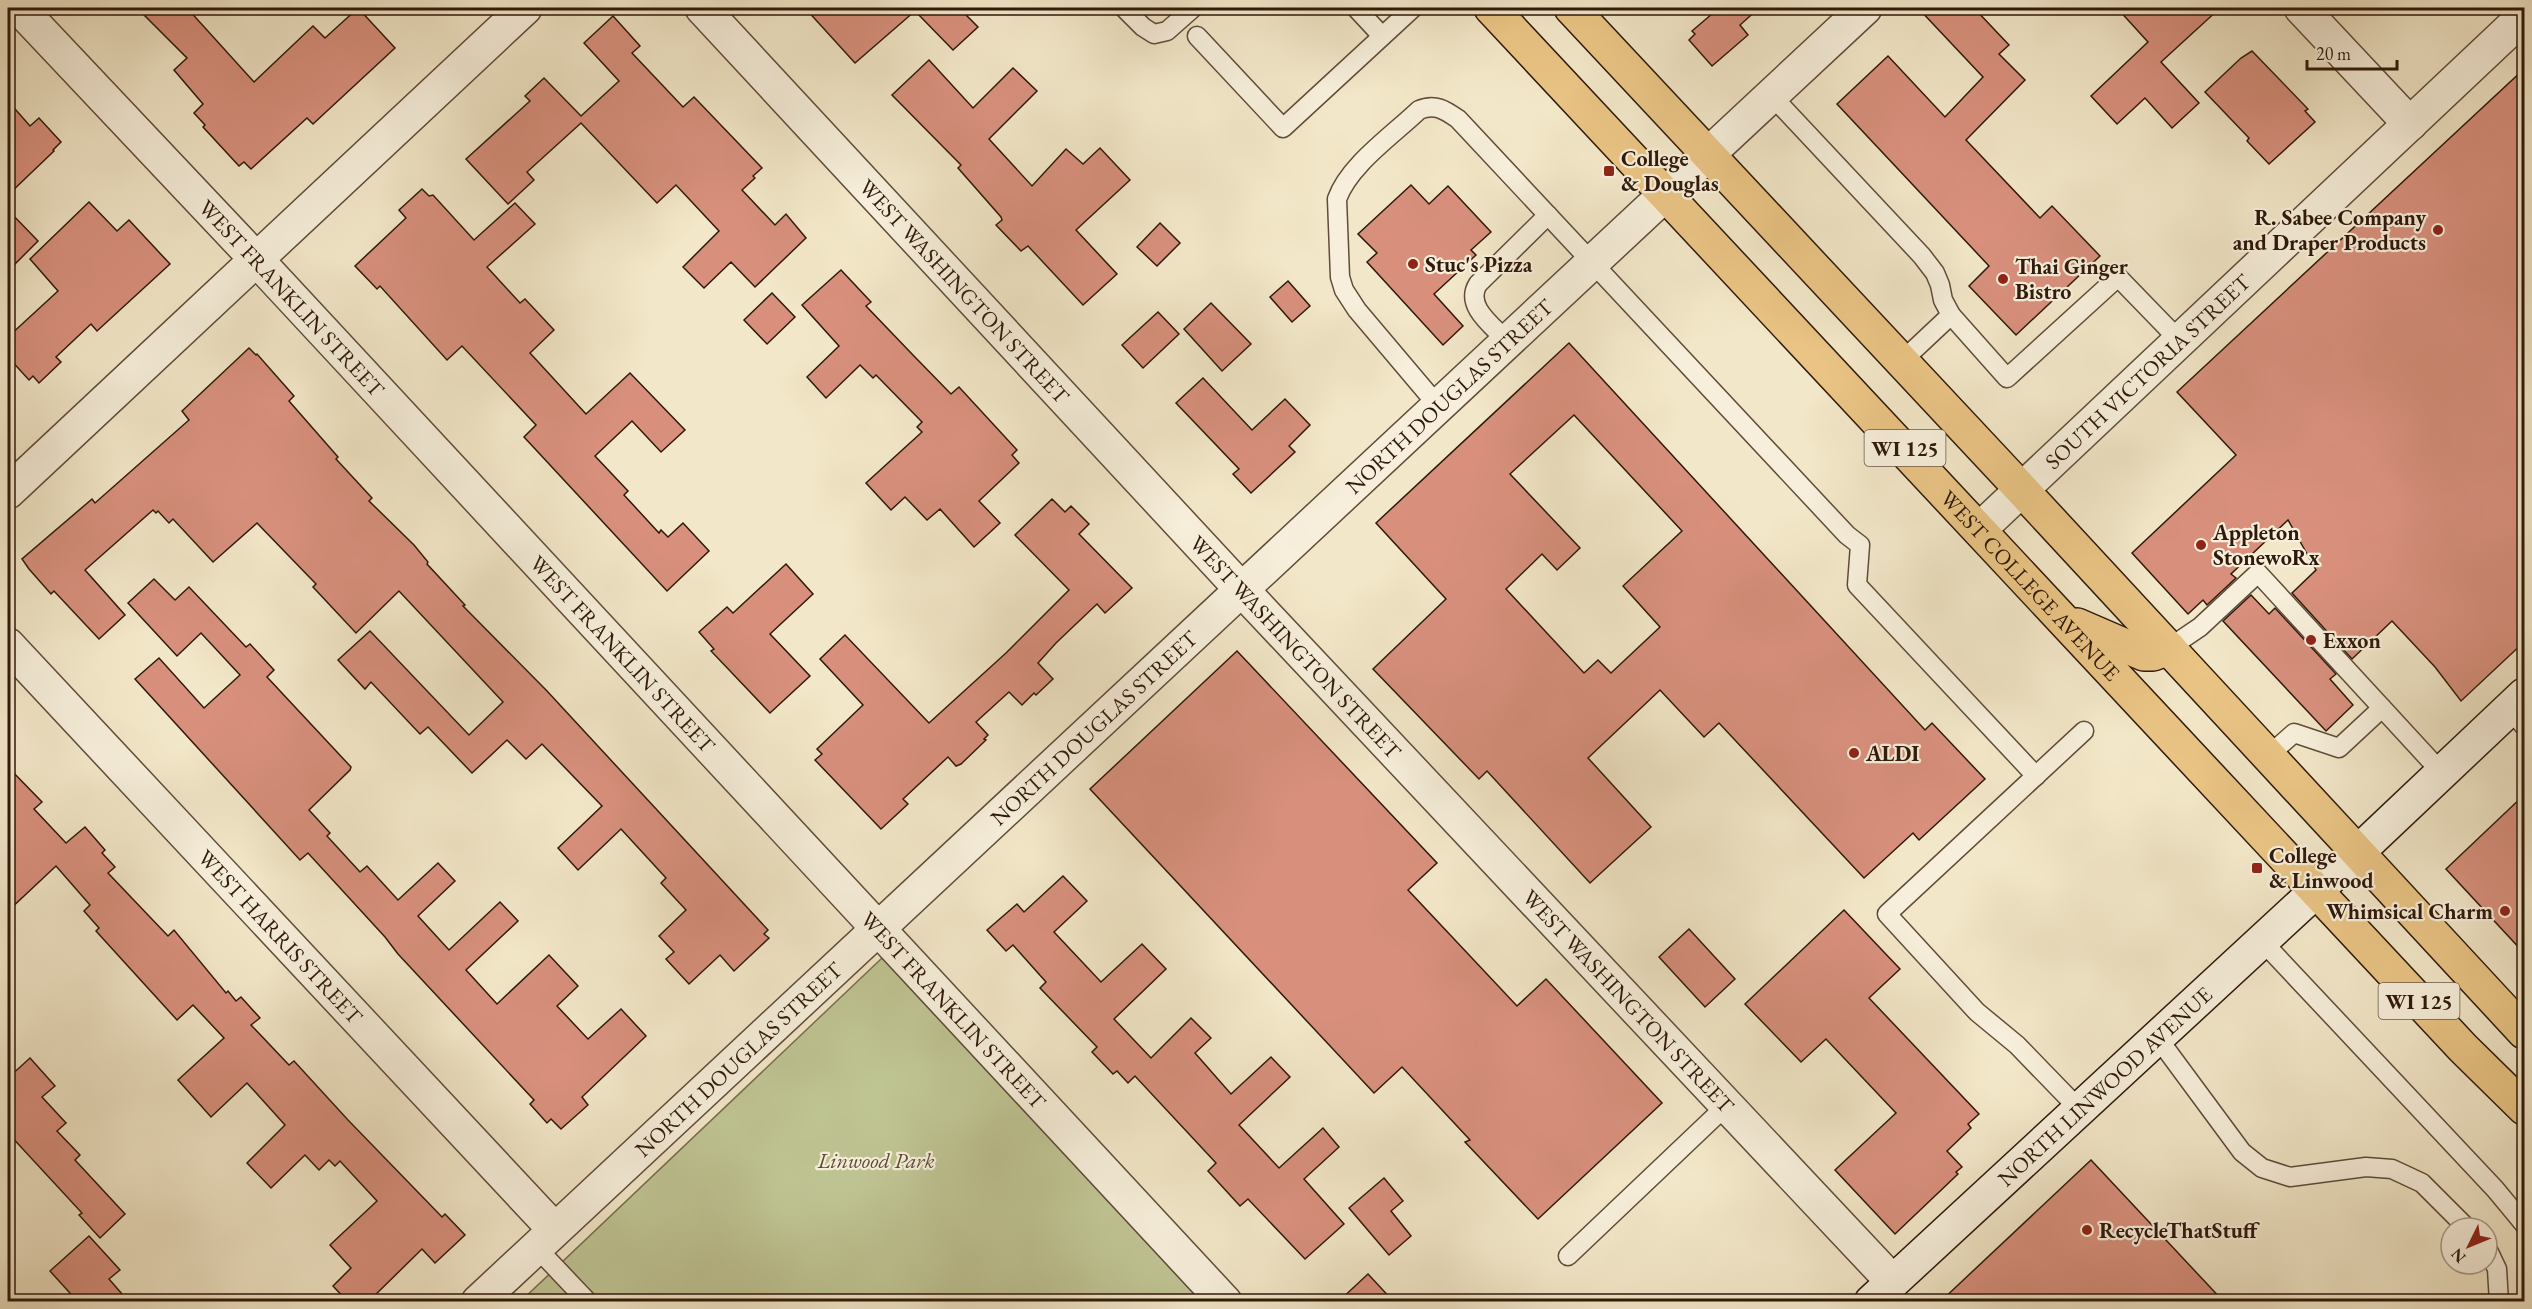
<svg xmlns="http://www.w3.org/2000/svg" width="2532" height="1309" font-family="'EB Garamond',serif">
	<style>
		.green { fill: #bfc493; stroke: #776e4f; stroke-width: 1.5 }
		.building { fill: #d8907d; stroke: #2f190b; stroke-width: 1.5; fill-rule: evenodd }
		.lines { fill: none; stroke-linecap: round; stroke-linejoin: round }
		.lane-casing { stroke: #604c3a; stroke-width: 21 }
		.street-casing { stroke: #604c3a; stroke-width: 36 }
		.secondary-casing { stroke: #2f190b; stroke-width: 36 }
		.primary-casing { stroke: #2f190b; stroke-width: 36 }
		.lane { stroke: #f7efdb; stroke-width: 18 }
		.street { stroke: #f7efdb; stroke-width: 33 }
		.secondary { stroke: #f7efdb; stroke-width: 33 }
		.primary { stroke: #e9c484; stroke-width: 33 }
		.poi-dot { fill: #8f2418; stroke: #f7efdb; stroke-width: 2 }
		.labels { text-anchor: middle; dominant-baseline: central; stroke-width: 4.5; stroke-linejoin: round; paint-order: stroke }
		.shield { fill: #f7efdb; stroke: #6b5949; stroke-width: 1.5 }
		.shield-label { font-size: 21px; font-weight: bold; fill: #2f190b }
		.poi-label { font-size: 22px; font-weight: bold; fill: #2f190b; stroke: #f7efdb; text-anchor: start }
		.street-label { font-size: 22px; fill: #2f190b; stroke: #f7efdb }
		.park-label { font-size: 22px; font-style: italic; fill: #5a4c34; stroke: #f7efdb }
	</style>
	<rect width="100%" height="100%" fill="#f2e7c8"/>
	<filter id="stains"><feTurbulence type="fractalNoise" baseFrequency=".00333" numOctaves="4"/><feColorMatrix values="0 0 0 0 .2 0 0 0 0 .09 0 0 0 0 .02 0 0 0 .5 -.17"/></filter>
	<radialGradient id="worn" r=".72"><stop offset=".6" stop-color="#630" stop-opacity="0"/><stop offset="1" stop-color="#630" stop-opacity=".3"/></radialGradient>
	<!-- green -->
	<path class="green" d="M 882,958 L 1201,1301 L 520,1302 Z"/>
	<!-- building -->
	<g class="building">
		<path d="M 137,8 L 187,8 L 254,82 L 313,26 L 325,38 L 358,8 L 395,48 L 313,124 L 307,118 L 251,169 L 244,162 L 239,166 L 203,127 L 205,125 L 194,113 L 203,104 L 174,70 L 187,58 Z"/>
		<path d="M 805,8 L 959,8 L 978,27 L 953,50 L 915,11 L 855,63 Z"/>
		<path d="M 1719,8 L 1759,8 L 1740,25 L 1748,35 L 1712,66 L 1689,40 L 1695,34 L 1692,31 Z"/>
		<path d="M 1918,8 L 1974,8 L 2009,45 L 1999,54 L 2025,80 L 1966,140 L 2040,218 L 2052,206 L 2100,256 L 2016,335 L 1969,286 L 1989,266 L 1837,104 L 1888,56 L 1945,117 L 1983,77 Z"/>
		<path d="M 2117,8 L 2220,8 L 2161,62 L 2199,103 L 2172,128 L 2145,98 L 2117,124 L 2091,96 L 2148,42 Z"/>
		<path d="M 613,16 L 640,46 L 632,53 L 683,107 L 694,97 L 762,168 L 753,176 L 755,178 L 742,190 L 775,225 L 786,214 L 806,238 L 755,287 L 731,262 L 704,288 L 683,267 L 719,231 L 676,185 L 657,203 L 581,123 L 527,172 L 534,180 L 508,204 L 466,159 L 530,101 L 525,96 L 544,78 L 581,116 L 619,81 L 584,43 Z"/>
		<path d="M 2252,51 L 2308,109 L 2305,111 L 2315,122 L 2269,164 L 2247,141 L 2249,138 L 2205,92 L 2241,58 Z"/>
		<path d="M 929,60 L 973,108 L 1013,68 L 1037,91 L 989,139 L 1032,186 L 1066,149 L 1083,164 L 1100,148 L 1130,180 L 1076,230 L 1117,274 L 1083,305 L 1028,246 L 1021,251 L 996,225 L 1002,220 L 1001,217 L 958,168 L 961,165 L 892,95 Z"/>
		<path d="M 2524,69 L 2524,642 L 2461,701 L 2435,667 L 2392,621 L 2352,659 L 2292,593 L 2316,570 L 2288,520 L 2231,574 L 2236,578 L 2207,605 L 2203,600 L 2188,614 L 2132,553 L 2236,455 L 2177,392 Z"/>
		<path d="M 8,101 L 30,126 L 39,118 L 61,142 L 53,150 L 54,151 L 8,195 Z"/>
		<path d="M 1411,185 L 1429,204 L 1448,186 L 1491,232 L 1471,250 L 1476,255 L 1434,294 L 1463,326 L 1443,345 L 1367,262 L 1377,253 L 1358,234 Z"/>
		<path d="M 422,189 L 429,196 L 433,195 L 474,240 L 515,203 L 535,224 L 487,267 L 520,303 L 525,299 L 554,330 L 530,353 L 586,414 L 630,373 L 685,430 L 661,452 L 632,421 L 595,456 L 628,491 L 624,495 L 659,533 L 661,530 L 668,537 L 683,523 L 709,551 L 667,591 L 524,437 L 536,425 L 462,346 L 447,360 L 380,286 L 377,289 L 355,266 L 406,218 L 399,210 Z"/>
		<path d="M 89,202 L 117,231 L 129,220 L 170,264 L 97,331 L 91,324 L 56,357 L 61,362 L 39,383 L 33,376 L 29,380 L 8,357 L 8,337 L 58,291 L 30,259 Z"/>
		<path d="M 8,210 L 38,241 L 8,271 Z"/>
		<path d="M 1160,223 L 1180,243 L 1157,266 L 1137,247 Z"/>
		<path d="M 841,270 L 871,302 L 866,306 L 912,354 L 951,394 L 959,387 L 1017,450 L 1012,455 L 1019,463 L 979,501 L 1000,523 L 974,547 L 940,509 L 927,520 L 905,497 L 891,510 L 866,483 L 922,432 L 917,427 L 922,422 L 876,375 L 873,378 L 860,365 L 826,398 L 807,377 L 839,346 L 802,305 Z"/>
		<path d="M 1288,281 L 1310,306 L 1292,322 L 1270,297 Z"/>
		<path d="M 772,293 L 795,317 L 767,344 L 744,320 Z"/>
		<path d="M 1211,303 L 1251,344 L 1222,371 L 1184,329 Z"/>
		<path d="M 1158,312 L 1179,334 L 1143,368 L 1122,345 Z"/>
		<path d="M 1569,343 L 1925,730 L 1932,723 L 1985,779 L 1919,840 L 1913,833 L 1864,878 L 1719,723 L 1704,737 L 1660,690 L 1588,758 L 1651,827 L 1590,883 L 1487,771 L 1479,779 L 1373,669 L 1446,599 L 1376,523 ZM 1574,415 L 1682,531 L 1623,586 L 1660,627 L 1611,673 L 1598,660 L 1584,673 L 1506,589 L 1542,554 L 1557,570 L 1580,548 L 1510,474 Z"/>
		<path d="M 249,348 L 256,355 L 257,354 L 294,396 L 289,401 L 338,457 L 336,459 L 372,498 L 369,501 L 414,545 L 428,562 L 427,564 L 465,605 L 463,606 L 547,691 L 768,930 L 764,934 L 769,938 L 734,971 L 720,955 L 689,984 L 666,959 L 674,952 L 659,936 L 686,910 L 661,883 L 666,878 L 621,829 L 578,870 L 558,848 L 602,806 L 542,744 L 526,759 L 507,740 L 472,773 L 428,727 L 420,734 L 371,682 L 365,689 L 338,660 L 370,631 L 469,735 L 503,702 L 399,591 L 356,633 L 313,587 L 316,584 L 257,523 L 213,562 L 173,519 L 169,523 L 158,511 L 156,513 L 153,510 L 85,570 L 125,615 L 99,639 L 54,591 L 51,594 L 29,569 L 22,559 L 92,499 L 95,503 L 189,420 L 182,411 Z"/>
		<path d="M 1203,378 L 1252,430 L 1285,399 L 1310,425 L 1289,446 L 1295,452 L 1251,493 L 1233,474 L 1239,469 L 1176,403 Z"/>
		<path d="M 1052,499 L 1065,512 L 1071,506 L 1089,524 L 1079,534 L 1132,588 L 1105,613 L 1097,604 L 1056,643 L 1038,663 L 1053,679 L 1036,695 L 1034,693 L 1022,705 L 1009,692 L 976,722 L 988,735 L 984,739 L 986,740 L 961,764 L 956,766 L 948,757 L 903,799 L 908,804 L 881,829 L 815,760 L 822,754 L 817,749 L 863,705 L 820,659 L 845,635 L 929,723 L 1006,653 L 1069,590 L 1015,535 Z"/>
		<path d="M 786,564 L 813,594 L 770,634 L 810,676 L 770,713 L 711,651 L 714,649 L 699,632 L 727,607 L 733,613 Z"/>
		<path d="M 154,579 L 175,600 L 189,587 L 246,647 L 250,644 L 274,670 L 267,677 L 351,767 L 350,770 L 309,810 L 330,833 L 327,836 L 360,872 L 367,866 L 398,900 L 438,863 L 455,881 L 418,916 L 449,950 L 500,902 L 518,921 L 466,970 L 497,1004 L 549,955 L 578,986 L 557,1006 L 588,1039 L 621,1009 L 646,1036 L 582,1097 L 588,1105 L 561,1129 L 551,1119 L 547,1123 L 530,1104 L 534,1100 L 398,954 L 385,937 L 308,853 L 300,860 L 135,679 L 159,658 L 204,708 L 240,675 L 201,633 L 177,656 L 128,603 Z"/>
		<path d="M 2251,595 L 2269,614 L 2275,608 L 2336,674 L 2330,679 L 2353,705 L 2326,731 L 2223,621 Z"/>
		<path d="M 1237,651 L 1437,863 L 1408,890 L 1517,1006 L 1546,979 L 1662,1103 L 1538,1219 L 1465,1142 L 1470,1140 L 1402,1067 L 1374,1093 L 1090,789 Z"/>
		<path d="M 8,767 L 42,802 L 34,809 L 66,843 L 85,827 L 105,850 L 102,853 L 115,867 L 108,873 L 168,936 L 174,930 L 226,993 L 228,991 L 236,1001 L 241,997 L 260,1018 L 251,1025 L 289,1065 L 294,1061 L 348,1120 L 442,1217 L 445,1214 L 465,1235 L 435,1263 L 422,1249 L 368,1302 L 348,1302 L 333,1286 L 351,1268 L 330,1245 L 377,1201 L 340,1161 L 335,1166 L 329,1160 L 319,1170 L 305,1155 L 271,1188 L 247,1163 L 285,1125 L 247,1083 L 211,1117 L 178,1080 L 224,1038 L 193,1005 L 177,1020 L 96,931 L 99,928 L 84,911 L 90,905 L 56,866 L 8,911 Z"/>
		<path d="M 2524,795 L 2524,953 L 2446,869 Z"/>
		<path d="M 1063,876 L 1087,901 L 1054,932 L 1101,982 L 1142,944 L 1166,969 L 1114,1019 L 1151,1058 L 1191,1018 L 1211,1038 L 1195,1053 L 1231,1094 L 1271,1057 L 1290,1077 L 1239,1125 L 1279,1168 L 1323,1128 L 1339,1147 L 1304,1179 L 1344,1224 L 1305,1259 L 1248,1199 L 1240,1206 L 1208,1171 L 1216,1163 L 1135,1076 L 1128,1083 L 1117,1071 L 1113,1074 L 1092,1052 L 1097,1047 L 1040,988 L 1046,982 L 1013,945 L 1006,951 L 987,930 L 1017,904 L 1024,912 Z"/>
		<path d="M 1844,910 L 1900,969 L 1869,998 L 1979,1114 L 1968,1124 L 1971,1128 L 1947,1151 L 1962,1167 L 1956,1172 L 1958,1174 L 1895,1234 L 1835,1170 L 1896,1113 L 1826,1039 L 1801,1062 L 1745,1004 Z"/>
		<path d="M 1689,929 L 1735,979 L 1705,1007 L 1659,957 Z"/>
		<path d="M 30,1058 L 55,1086 L 42,1097 L 66,1123 L 57,1131 L 80,1155 L 75,1160 L 125,1214 L 100,1238 L 79,1215 L 82,1213 L 8,1133 L 8,1078 Z"/>
		<path d="M 2091,1160 L 2224,1302 L 1940,1302 Z"/>
		<path d="M 1384,1178 L 1403,1201 L 1391,1211 L 1411,1236 L 1389,1255 L 1349,1208 Z"/>
		<path d="M 89,1236 L 120,1270 L 109,1279 L 129,1302 L 78,1302 L 50,1271 Z"/>
		<path d="M 1368,1274 L 1394,1302 L 1338,1302 Z"/>
	</g>
	<g class="lines">
		<defs>
			<g id="lane">
				<path d="M 1124,8 L 1143,27 L 1154,34 L 1167,31 L 1193,8"/>
				<path d="M 1356,8 L 1382,36"/>
				<path d="M 1197,36 L 1283,128 L 1413,8"/>
				<path d="M 1771,95 L 1922,256 L 1935,273 L 1940,285 L 1943,300 L 1951,315 L 2007,378 L 2118,277 L 2181,342"/>
				<path d="M 1508,342 C 1493,326 1464,306 1478,284 L 1548,215"/>
				<path d="M 1902,361 L 1951,315"/>
				<path d="M 1439,407 L 1357,310 L 1344,290 L 1340,277 L 1337,199 C 1349,165 1393,135 1419,110 C 1435,103 1445,110 1458,119 L 1847,535 L 1860,545 L 1857,585 L 2036,776"/>
				<path d="M 2169,648 L 2200,627 L 2258,573 L 2442,773"/>
				<path d="M 2510,709 L 2524,726"/>
				<path d="M 2268,756 L 2294,733 L 2339,748 L 2382,708"/>
				<path d="M 2262,941 L 2495,1189 L 2524,1224"/>
				<path d="M 2157,1037 L 2242,1152 L 2262,1168 L 2290,1177 L 2366,1167 L 2392,1169 L 2422,1183 L 2467,1228"/>
				<path d="M 2079,1109 L 2017,1045 L 1977,1012 L 1887,914 L 2084,731"/>
				<path d="M 535,1246 L 588,1302"/>
				<path d="M 2487,1248 L 2497,1269 L 2499,1302"/>
				<path d="M 1568,1256 L 1727,1105"/>
			</g>
			<g id="street">
				<path id="s1" d="M 19,8 L 255,258 L 1225,1302"/>
				<path id="s2" d="M 702,8 L 1242,590 L 1892,1281"/>
				<path d="M 2301,8 L 2410,124"/>
				<path d="M 8,492 L 525,8"/>
				<path id="s3" d="M 1980,529 L 2524,16"/>
				<path id="s4" d="M 8,645 L 554,1229"/>
				<path id="s5" d="M 478,1302 L 1865,8"/>
			</g>
			<g id="secondary">
				<path id="s6" d="M 1871,1302 L 2357,853 L 2524,695"/>
			</g>
			<g id="primary">
				<path id="s7" d="M 1491,8 L 2463,1048 L 2524,1108"/>
				<path d="M 1571,8 L 2023,491 L 2524,1032"/>
				<path d="M 2077,625 L 2144,654 L 2153,654 L 2169,648"/>
			</g>
		</defs>
		<!-- lane casing -->
		<use href="#lane" class="lane-casing"/>
		<!-- street casing -->
		<use href="#street" class="street-casing"/>
		<!-- secondary casing -->
		<use href="#secondary" class="secondary-casing"/>
		<!-- primary casing -->
		<use href="#primary" class="primary-casing"/>
		<!-- lane -->
		<use href="#lane" class="lane"/>
		<!-- street -->
		<use href="#street" class="street"/>
		<!-- secondary -->
		<use href="#secondary" class="secondary"/>
		<!-- primary -->
		<use href="#primary" class="primary"/>
	</g>
	<!-- markers -->
	<g class="poi-dot">
		<rect x="1603" y="165" width="12" height="12" rx="3"/>
		<circle cx="2438" cy="230" r="6"/>
		<circle cx="1413" cy="264" r="6"/>
		<circle cx="2003" cy="279" r="6"/>
		<circle cx="2201" cy="545" r="6"/>
		<circle cx="2311" cy="640" r="6"/>
		<circle cx="1854" cy="753" r="6"/>
		<rect x="2251" y="862" width="12" height="12" rx="3"/>
		<circle cx="2505" cy="911" r="6"/>
		<circle cx="2087" cy="1230" r="6"/>
	</g>
	<g class="labels">
		<!-- shield labels -->
		<g class="shield">
			<rect x="1864.5" y="430" width="81" height="36" rx="4.5"/>
			<rect x="2378.5" y="983" width="81" height="36" rx="4.5"/>
		</g>
		<g class="shield-label">
			<text x="1905" y="448">WI 125</text>
			<text x="2419" y="1001">WI 125</text>
		</g>
		<!-- poi labels -->
		<g class="poi-label">
			<text x="1621" y="158">College<tspan x="1621" dy="25">&amp; Douglas</tspan></text>
			<text x="2426" y="217" text-anchor="end">R. Sabee Company<tspan x="2426" dy="25">and Draper Products</tspan></text>
			<text x="1425" y="264">Stuc's Pizza</text>
			<text x="2015" y="266">Thai Ginger<tspan x="2015" dy="25">Bistro</tspan></text>
			<text x="2213" y="532">Appleton<tspan x="2213" dy="25">StonewoRx</tspan></text>
			<text x="2323" y="640">Exxon</text>
			<text x="1866" y="753">ALDI</text>
			<text x="2269" y="855">College<tspan x="2269" dy="25">&amp; Linwood</tspan></text>
			<text x="2493" y="911" text-anchor="end">Whimsical Charm</text>
			<text x="2099" y="1230">RecycleThatStuff</text>
		</g>
		<!-- street labels -->
		<g class="street-label">
			<text stroke="none"><textPath href="#s2" startOffset="386">WEST WASHINGTON STREET</textPath></text>
			<text stroke="none"><textPath href="#s1" startOffset="398">WEST FRANKLIN STREET</textPath></text>
			<text stroke="none"><textPath href="#s3" startOffset="230">SOUTH VICTORIA STREET</textPath></text>
			<text stroke="none"><textPath href="#s5" startOffset="1328">NORTH DOUGLAS STREET</textPath></text>
			<text stroke="none"><textPath href="#s7" startOffset="790">WEST COLLEGE AVENUE</textPath></text>
			<text stroke="none"><textPath href="#s2" startOffset="872">WEST WASHINGTON STREET</textPath></text>
			<text stroke="none"><textPath href="#s1" startOffset="884">WEST FRANKLIN STREET</textPath></text>
			<text stroke="none"><textPath href="#s5" startOffset="842">NORTH DOUGLAS STREET</textPath></text>
			<text stroke="none"><textPath href="#s4" startOffset="399">WEST HARRIS STREET</textPath></text>
			<text stroke="none"><textPath href="#s2" startOffset="1358">WEST WASHINGTON STREET</textPath></text>
			<text stroke="none"><textPath href="#s1" startOffset="1370">WEST FRANKLIN STREET</textPath></text>
			<text stroke="none"><textPath href="#s5" startOffset="356">NORTH DOUGLAS STREET</textPath></text>
			<text stroke="none"><textPath href="#s6" startOffset="318">NORTH LINWOOD AVENUE</textPath></text>
		</g>
		<!-- park labels -->
		<g class="park-label">
			<text x="876" y="1160">Linwood Park</text>
		</g>
	</g>
	<!-- margin -->
	<rect width="2532" height="1309" fill="none" stroke="#f2e7c8" stroke-width="30"/>
	<rect x="9" y="9" width="2514" height="1291" fill="none" stroke="#2f190b" stroke-width="3"/>
	<rect x="15" y="15" width="2502" height="1279" fill="none" stroke="#2f190b" stroke-width="1.5"/>
	<!-- north arrow -->
	<g transform="translate(2469 1246) rotate(227)"><circle r="28" fill="#f7efdb" stroke="#a79988" stroke-width="1.5"/>
	<path d="M0-4.5L10 22L0 15L-10 22Z" fill="#8f2418"/>
	<text y="-9" font-size="16" font-weight="bold" text-anchor="middle" fill="#2f190b">N</text>
	</g>
	<!-- scale -->
	<path d="M2307 60v9h90v-9" fill="none" stroke="#2f190b" stroke-width="3"/>
	<text x="2316" y="60" font-size="18" fill="#2f190b" stroke="#f7efdb" stroke-width="4.5" paint-order="stroke">20 m</text>
	<rect width="100%" height="100%" filter="url(#stains)"/>
	<rect width="100%" height="100%" fill="url(#worn)"/>
</svg>
